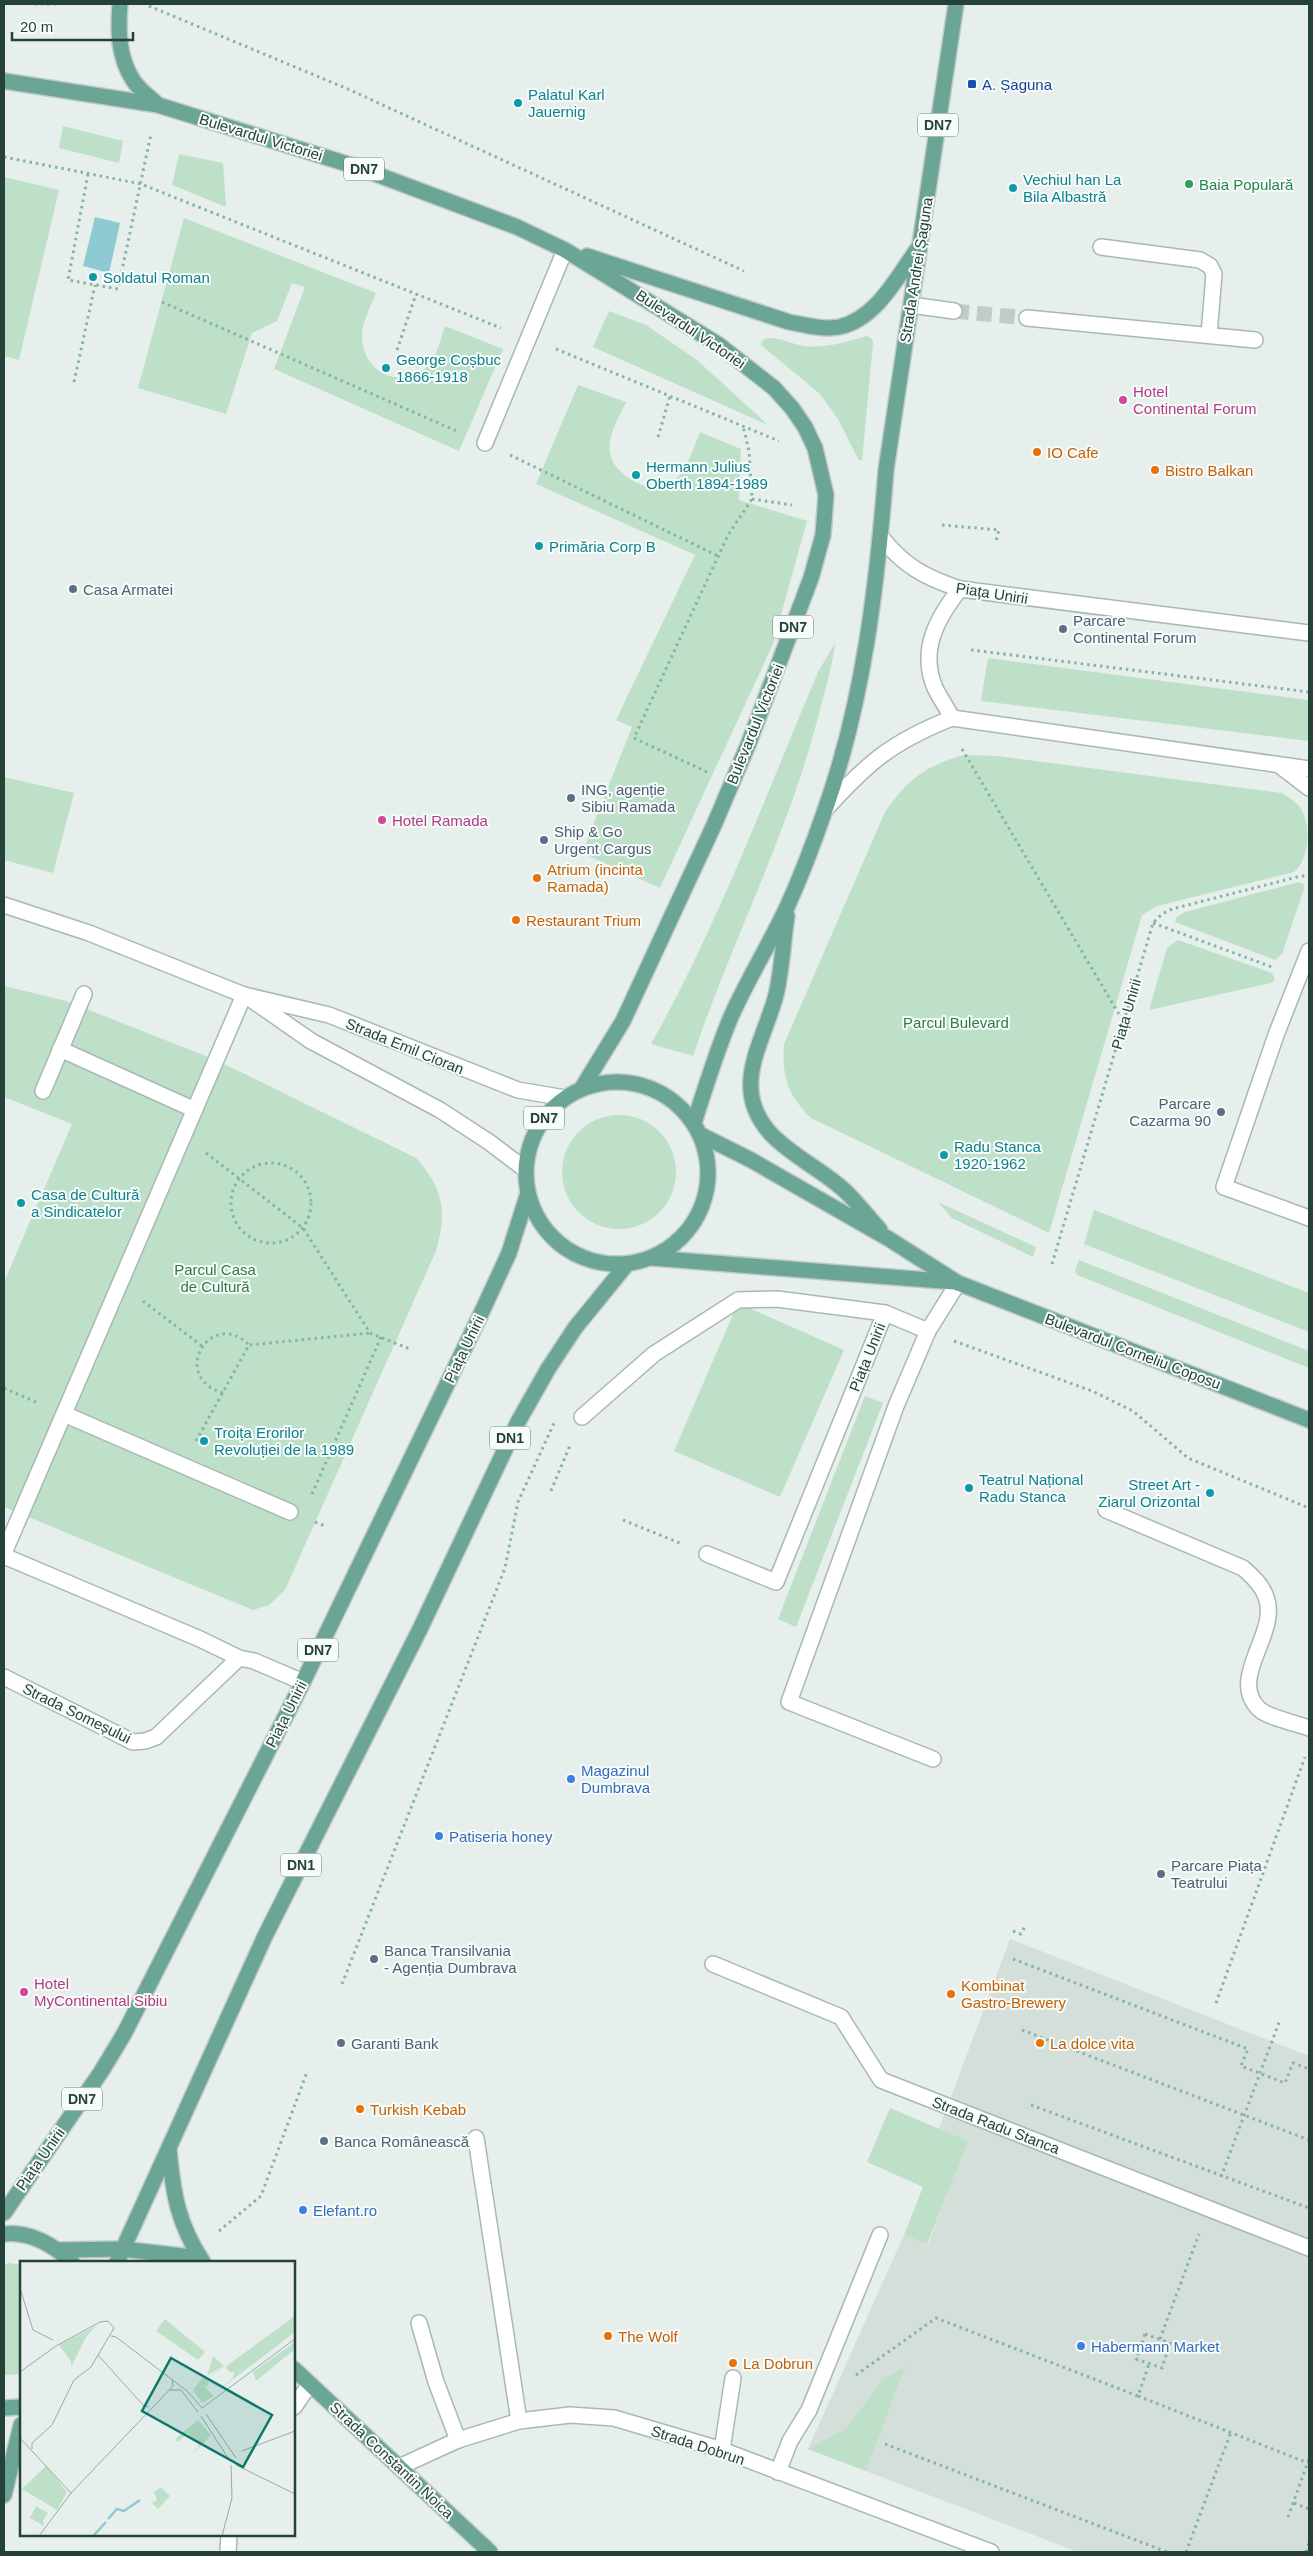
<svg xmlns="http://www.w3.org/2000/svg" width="1313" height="2556" font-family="Arial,sans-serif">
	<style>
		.built { fill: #d4dfda }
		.green { fill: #bfe0c8 }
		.water { fill: #8ec9d4 }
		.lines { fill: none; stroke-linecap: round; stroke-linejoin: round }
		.minor-tunnel { stroke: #bfccc8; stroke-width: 15; stroke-dasharray: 15 8; stroke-linecap: butt }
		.minor-casing { stroke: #a8b8b2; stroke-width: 18 }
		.major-casing { stroke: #c2cac8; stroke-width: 18 }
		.path { stroke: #86b3a5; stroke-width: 3; stroke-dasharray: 2.5 4; stroke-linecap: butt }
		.minor { stroke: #fff; stroke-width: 15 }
		.major { stroke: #6aa596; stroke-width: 15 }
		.transit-dot { fill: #1a4fb4; stroke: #f7fbf9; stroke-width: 2 }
		.culture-dot { fill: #0f9aa8; stroke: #f7fbf9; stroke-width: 2 }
		.leisure-dot { fill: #2e9e5b; stroke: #f7fbf9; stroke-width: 2 }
		.hotel-dot { fill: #d1479c; stroke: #f7fbf9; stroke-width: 2 }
		.food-dot { fill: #e8710a; stroke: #f7fbf9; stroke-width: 2 }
		.service-dot { fill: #5c6f8a; stroke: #f7fbf9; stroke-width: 2 }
		.shop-dot { fill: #3f7fe0; stroke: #f7fbf9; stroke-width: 2 }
		.labels { text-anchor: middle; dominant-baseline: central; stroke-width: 4; stroke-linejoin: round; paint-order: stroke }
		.shield { fill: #f7fbf9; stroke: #637a73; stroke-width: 1 }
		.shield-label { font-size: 14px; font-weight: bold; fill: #24423a }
		.transit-label { font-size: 15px; fill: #164399; stroke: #f7fbf9; text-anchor: start }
		.culture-label { font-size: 15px; fill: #0d838f; stroke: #f7fbf9; text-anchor: start }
		.street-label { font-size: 15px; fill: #24423a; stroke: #f7fbf9 }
		.leisure-label { font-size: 15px; fill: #27864d; stroke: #f7fbf9; text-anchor: start }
		.hotel-label { font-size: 15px; fill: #b23c85; stroke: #f7fbf9; text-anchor: start }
		.food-label { font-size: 15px; fill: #c56008; stroke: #f7fbf9; text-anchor: start }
		.service-label { font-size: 15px; fill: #4e5e75; stroke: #f7fbf9; text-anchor: start }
		.park-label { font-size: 15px; fill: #2d7a4b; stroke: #f7fbf9 }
		.shop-label { font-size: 15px; fill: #366cbe; stroke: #f7fbf9; text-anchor: start }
		.inset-river { fill: none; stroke: #8ec9d4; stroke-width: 2.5 }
		.inset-road { fill: none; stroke: #98aaa4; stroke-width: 1 }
		.view { fill: #0f766e; fill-opacity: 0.15; stroke: #0f766e; stroke-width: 2.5 }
		.inset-edge { fill: none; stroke: #24423a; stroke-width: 2.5 }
	</style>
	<rect width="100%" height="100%" fill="#e6efeb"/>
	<!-- built -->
	<path class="built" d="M 1010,1939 L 1309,2056 L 1309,2552 L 1078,2552 L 808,2449 L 904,2235 L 928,2244 L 967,2141 L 939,2129 Z"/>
	<!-- green -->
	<g class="green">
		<path d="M 63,126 L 123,141 L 119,163 L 59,148 Z"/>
		<path d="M 179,154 L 223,163 L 226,207 L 172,185 Z"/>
		<path d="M 4,177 L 59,190 L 19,360 L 4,356 Z"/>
		<path d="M 184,218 L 376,293 C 371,306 361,324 362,337 C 363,374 402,391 429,365 C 437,356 441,337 445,326 L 503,349 L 459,451 L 274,369 L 305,287 L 292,283 L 277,321 L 252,333 L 226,414 L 138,388 Z"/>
		<path d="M 609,311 L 646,325 L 697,360 L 768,425 L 593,347 Z"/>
		<path d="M 867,336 L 872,339 L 873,343 L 862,461 L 858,459 L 838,419 L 820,394 L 761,345 L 762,341 C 770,333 789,343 799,345 C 823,350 844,342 867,336 Z"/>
		<path d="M 578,385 L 626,402 C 619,417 607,436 610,453 C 614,476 652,497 672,482 C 687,471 693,449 700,432 L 741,449 L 739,500 L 807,521 L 773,644 L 660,888 L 582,853 L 632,727 L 616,720 L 695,555 L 536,484 Z"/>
		<path d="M 835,643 C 832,669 824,695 817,721 C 787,836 731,943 693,1056 L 651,1044 C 718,925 765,797 818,672 Z"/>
		<path d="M 988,658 L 1309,700 L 1309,741 L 981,701 Z"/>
		<path d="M 964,755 L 997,756 L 1282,793 C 1289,798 1298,802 1302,811 C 1311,828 1309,860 1294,872 L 1157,906 L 1142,915 L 1049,1233 L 811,1118 C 787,1094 782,1077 784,1044 L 885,812 C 908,779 925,766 964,755 Z"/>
		<path d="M 4,777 L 74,793 L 53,873 L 4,860 Z"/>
		<path d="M 1299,882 L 1304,884 L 1304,889 L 1282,954 L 1275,960 L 1175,922 L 1177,917 L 1185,912 Z"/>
		<path d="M 1178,940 L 1272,973 L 1275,980 L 1271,983 L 1149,1010 L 1167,948 Z"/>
		<path d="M 4,986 L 66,1001 L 216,1060 L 416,1158 C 444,1189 447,1212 436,1251 L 285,1590 L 269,1605 L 253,1610 L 4,1507 L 4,1282 L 72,1124 L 4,1097 Z"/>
		<circle cx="619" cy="1172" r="57"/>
		<path d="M 938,1202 L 1036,1247 L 1033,1257 L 952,1218 Z"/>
		<path d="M 1094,1210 L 1309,1293 L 1309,1332 L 1084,1244 Z"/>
		<path d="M 1079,1260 L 1309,1351 L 1309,1368 L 1077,1275 L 1075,1271 Z"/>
		<path d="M 738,1303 L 844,1350 L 780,1497 L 674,1451 Z"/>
		<path d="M 865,1396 L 883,1403 L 796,1627 L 778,1619 Z"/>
		<path d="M 890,2108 L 968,2141 L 927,2244 L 904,2235 L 923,2187 L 867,2162 Z"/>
		<path d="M 10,2263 L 21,2265 L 21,2374 L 4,2375 L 4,2264 Z"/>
		<path d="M 905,2367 L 866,2471 L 808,2449 L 847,2428 L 883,2379 Z"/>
	</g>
	<!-- water -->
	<path class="water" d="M 95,217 L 120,223 L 109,273 L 83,266 Z"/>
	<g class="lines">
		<!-- minor-tunnel -->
		<path class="minor-tunnel" d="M 954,311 L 1027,318"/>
		<defs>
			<g id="minor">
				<path d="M 1101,247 L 1200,260 L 1210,266 L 1214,274 L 1209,335"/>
				<path d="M 911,305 L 954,311"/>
				<path d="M 1027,318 L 1255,340"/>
				<path d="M 485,443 L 565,250"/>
				<path d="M 881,537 C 904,566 924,577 960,589 L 1309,633"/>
				<path d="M 952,718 C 947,708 940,698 935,688 C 919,650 937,618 960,589"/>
				<path d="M 1279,765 L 1309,788"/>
				<path d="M 825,810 C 868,762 892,742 952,718 L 1309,769"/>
				<path d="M 4,905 L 89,933 L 244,995 L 329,1015 L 518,1090 L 565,1098"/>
				<path d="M 1309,951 L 1276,1035 L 1224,1187 L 1309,1218"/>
				<path d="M 252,1000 L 311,1041 L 440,1110 L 489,1142 L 526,1170"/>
				<path d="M 60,1049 L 195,1110"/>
				<path d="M 43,1091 L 84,994"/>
				<path d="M 64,1414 L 290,1512"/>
				<path d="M 582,1417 L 654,1354 L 738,1300 L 777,1299 L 885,1313 L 928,1331"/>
				<path d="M 1106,1510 L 1243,1568 C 1252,1576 1262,1585 1266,1597 C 1280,1633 1227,1678 1259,1709 C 1267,1717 1298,1724 1309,1728"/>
				<path d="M 4,1553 L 244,995"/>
				<path d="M 707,1554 L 776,1582 L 885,1313"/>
				<path d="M 4,1556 L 200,1639 L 239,1658 L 254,1661 L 303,1682"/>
				<path d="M 4,1677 L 133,1742 L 145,1741 L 156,1737 L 239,1658"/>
				<path d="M 933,1759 L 789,1702 L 896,1406 L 928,1331 L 958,1283"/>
				<path d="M 713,1964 L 841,2017 L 881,2080 L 1309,2248"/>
				<path d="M 476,2138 L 519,2421"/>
				<path d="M 419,2323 L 436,2382 L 458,2440"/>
				<path d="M 294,2407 L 310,2384"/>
				<path d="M 722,2450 L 733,2378"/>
				<path d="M 399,2467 L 458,2440 L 519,2421 L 570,2415 L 614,2418 L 722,2450 L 991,2552"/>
				<path d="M 778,2472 L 790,2441 L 809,2410 L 880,2235"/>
				<path d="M 228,2552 L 229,2535"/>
			</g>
			<g id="major">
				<path d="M 120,4 C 118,30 118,57 133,80 C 139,90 150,97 158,105"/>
				<path d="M 4,81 L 158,105 L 357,167 L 517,227 L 565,250 L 719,345 L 774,388 L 792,408 L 805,427 L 815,448 L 826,495 L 823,535 L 811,578 L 748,745 L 714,825 L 623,1021 L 582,1088"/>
				<path d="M 587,256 L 789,322 C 805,325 823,330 839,327 C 877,319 898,275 919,247"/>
				<path d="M 787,916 C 783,942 782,970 776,995 C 763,1044 729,1088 771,1134 C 792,1156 822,1170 844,1190 C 857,1202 868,1217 880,1230"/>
				<circle cx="617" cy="1173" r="91"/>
				<path d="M 694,1123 C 705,1088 716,1053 730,1019 C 747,980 770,944 788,905 C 802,874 814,842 825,810 C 864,700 877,585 886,470 L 956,4"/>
				<path d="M 701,1135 L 751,1160 L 889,1239 L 958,1283 L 1309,1420"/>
				<path d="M 652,1258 L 954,1282"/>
				<path d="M 169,2149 C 173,2194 178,2224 203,2262"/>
				<path d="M 4,2213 L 101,2072 L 124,2034 L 303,1682 L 479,1318 L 509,1253 L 528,1193"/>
				<path d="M 4,2234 C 30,2231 53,2245 72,2262"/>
				<path d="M 59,2250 L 123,2249 L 200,2258"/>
				<path d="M 117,2262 L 265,1936 L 420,1629 L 518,1422 L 548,1369 L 575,1328 L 627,1264"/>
				<path d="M 294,2369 L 490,2552"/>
				<path d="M 4,2408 L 21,2407"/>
				<path d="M 4,2495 L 21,2425"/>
			</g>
		</defs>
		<!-- minor casing -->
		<use href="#minor" class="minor-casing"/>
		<!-- major casing -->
		<use href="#major" class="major-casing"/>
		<!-- path -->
		<g class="path">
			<path d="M 34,4 L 56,4"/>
			<path d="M 149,6 L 348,89 L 744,271"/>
			<path d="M 4,157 L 141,184 L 501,328"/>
			<path d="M 88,174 L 68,280 L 118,289 L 151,134"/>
			<path d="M 162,302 L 459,432"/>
			<path d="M 556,349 L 779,441"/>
			<path d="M 397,350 L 416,294"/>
			<path d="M 74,382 L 95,285"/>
			<path d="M 658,437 L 670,396"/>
			<path d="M 510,455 L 718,556"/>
			<path d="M 752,499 L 792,505"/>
			<path d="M 942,525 L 999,530 L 996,541"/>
			<path d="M 971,650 L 1309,692"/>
			<path d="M 962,749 L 1123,1021"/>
			<path d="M 707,772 L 634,738 L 728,535 L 752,499 L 749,451 L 743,426"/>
			<path d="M 1153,923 L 1272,967"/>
			<path d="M 206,1153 L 303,1228 L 370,1333 L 410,1349"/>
			<circle cx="271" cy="1203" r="40"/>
			<path d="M 1052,1264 L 1153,923 L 1162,914 L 1172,909 L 1301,876 L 1309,876"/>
			<path d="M 143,1301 L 202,1346"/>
			<path d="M 954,1341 L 1092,1391 L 1133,1411 L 1188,1458 L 1309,1508"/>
			<path d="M 4,1388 L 38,1403"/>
			<path d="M 223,1393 C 168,1376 212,1307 249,1345"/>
			<path d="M 196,1441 L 249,1345 L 370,1333"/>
			<path d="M 551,1491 L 571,1443"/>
			<path d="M 312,1494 L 381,1337"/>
			<path d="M 623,1520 L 682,1544"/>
			<path d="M 315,1522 L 325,1526"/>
			<path d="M 1013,1931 L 1021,1934 L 1025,1926"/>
			<path d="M 1013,1959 L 1248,2049 L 1241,2066 L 1285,2083 L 1293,2063 L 1309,2069"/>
			<path d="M 342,1984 L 505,1568 L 518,1502 L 554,1423"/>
			<path d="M 1216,2003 L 1305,1757"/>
			<path d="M 1022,2030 L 1309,2140"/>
			<path d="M 1031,2105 L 1309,2208"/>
			<path d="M 1221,2177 L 1280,2020"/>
			<path d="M 219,2231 L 261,2196 L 307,2072"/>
			<path d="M 1145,2334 L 1170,2343 L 1162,2368 L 1136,2359 Z"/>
			<path d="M 1160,2339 L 1199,2234"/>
			<path d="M 856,2375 L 936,2318 L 1138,2396 L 1149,2364"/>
			<path d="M 1138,2396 L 1308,2463"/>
			<path d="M 885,2444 L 1167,2552"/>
			<path d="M 1294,2503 L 1309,2509"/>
			<path d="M 1288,2517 L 1309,2459"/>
			<path d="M 1186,2552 L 1231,2432"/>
			<path d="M 1306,2552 L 1309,2543"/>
		</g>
		<!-- minor -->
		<use href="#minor" class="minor"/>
		<!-- major -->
		<use href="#major" class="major"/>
	</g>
	<!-- markers -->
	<rect class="transit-dot" x="967" y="79" width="10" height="10" rx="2.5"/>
	<g class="culture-dot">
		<circle cx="518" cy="103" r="5"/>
		<circle cx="1013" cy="188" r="5"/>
		<circle cx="93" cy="277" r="5"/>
		<circle cx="386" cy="368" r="5"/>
		<circle cx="636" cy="475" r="5"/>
		<circle cx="539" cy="546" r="5"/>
		<circle cx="944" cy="1155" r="5"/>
		<circle cx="21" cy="1203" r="5"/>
		<circle cx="204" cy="1441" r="5"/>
		<circle cx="969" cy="1488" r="5"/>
		<circle cx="1210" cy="1493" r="5"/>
	</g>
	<circle class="leisure-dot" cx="1189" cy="184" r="5"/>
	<g class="hotel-dot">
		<circle cx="1123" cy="400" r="5"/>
		<circle cx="382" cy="820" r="5"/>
		<circle cx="24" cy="1992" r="5"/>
	</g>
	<g class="food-dot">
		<circle cx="1037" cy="452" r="5"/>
		<circle cx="1155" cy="470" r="5"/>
		<circle cx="537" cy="878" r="5"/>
		<circle cx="516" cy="920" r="5"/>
		<circle cx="951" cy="1994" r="5"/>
		<circle cx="1040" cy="2043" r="5"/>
		<circle cx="360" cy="2109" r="5"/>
		<circle cx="608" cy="2336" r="5"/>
		<circle cx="733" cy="2363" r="5"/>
	</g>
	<g class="service-dot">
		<circle cx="73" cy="589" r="5"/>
		<circle cx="1063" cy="629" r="5"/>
		<circle cx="571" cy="798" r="5"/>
		<circle cx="544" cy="840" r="5"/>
		<circle cx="1221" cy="1112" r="5"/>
		<circle cx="1161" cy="1874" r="5"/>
		<circle cx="374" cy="1959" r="5"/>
		<circle cx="341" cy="2043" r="5"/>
		<circle cx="324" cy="2141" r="5"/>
	</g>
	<g class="shop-dot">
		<circle cx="571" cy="1779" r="5"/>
		<circle cx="439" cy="1836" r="5"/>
		<circle cx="303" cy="2210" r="5"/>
		<circle cx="1081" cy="2346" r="5"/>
	</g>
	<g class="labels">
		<!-- shield labels -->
		<g class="shield">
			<rect x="918" y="113.5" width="40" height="23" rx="4"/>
			<rect x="344" y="157.5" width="40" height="23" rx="4"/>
			<rect x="773" y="615.5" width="40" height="23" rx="4"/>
			<rect x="524" y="1106.5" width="40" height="23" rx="4"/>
			<rect x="490" y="1426.5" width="40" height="23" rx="4"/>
			<rect x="298" y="1638.5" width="40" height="23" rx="4"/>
			<rect x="281" y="1853.5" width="40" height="23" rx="4"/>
			<rect x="62" y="2087.5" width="40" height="23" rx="4"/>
		</g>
		<g class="shield-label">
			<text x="938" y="125">DN7</text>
			<text x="364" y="169">DN7</text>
			<text x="793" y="627">DN7</text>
			<text x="544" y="1118">DN7</text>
			<text x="510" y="1438">DN1</text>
			<text x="318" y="1650">DN7</text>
			<text x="301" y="1865">DN1</text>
			<text x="82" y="2099">DN7</text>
		</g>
		<!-- transit labels -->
		<g class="transit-label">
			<text x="982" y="84">A. Șaguna</text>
		</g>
		<!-- culture labels -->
		<g class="culture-label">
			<text x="528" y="94">Palatul Karl<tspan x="528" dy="17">Jauernig</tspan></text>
			<text x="1023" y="179">Vechiul han La<tspan x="1023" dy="17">Bila Albastră</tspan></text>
			<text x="103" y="277">Soldatul Roman</text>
			<text x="396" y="359">George Coșbuc<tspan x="396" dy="17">1866-1918</tspan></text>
			<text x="646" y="466">Hermann Julius<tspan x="646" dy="17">Oberth 1894-1989</tspan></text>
			<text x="549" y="546">Primăria Corp B</text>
			<text x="954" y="1146">Radu Stanca<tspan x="954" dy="17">1920-1962</tspan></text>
			<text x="31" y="1194">Casa de Cultură<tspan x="31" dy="17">a Sindicatelor</tspan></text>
			<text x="214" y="1432">Troița Erorilor<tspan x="214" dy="17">Revoluției de la 1989</tspan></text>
			<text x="979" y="1479">Teatrul Național<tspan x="979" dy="17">Radu Stanca</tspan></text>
			<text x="1200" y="1484" text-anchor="end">Street Art -<tspan x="1200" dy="17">Ziarul Orizontal</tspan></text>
		</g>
		<!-- street labels -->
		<g class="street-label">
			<text transform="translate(261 137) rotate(17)">Bulevardul Victoriei</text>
			<text transform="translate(916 270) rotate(-81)">Strada Andrei Șaguna</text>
			<text transform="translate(691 329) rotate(34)">Bulevardul Victoriei</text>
			<text transform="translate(992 593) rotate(9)">Piața Unirii</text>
			<text transform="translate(755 724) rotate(-68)">Bulevardul Victoriei</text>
			<text transform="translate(1126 1014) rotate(-74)">Piața Unirii</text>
			<text transform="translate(405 1046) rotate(22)">Strada Emil Cioran</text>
			<text transform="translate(464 1349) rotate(-64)">Piața Unirii</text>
			<text transform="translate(1133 1351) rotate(21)">Bulevardul Corneliu Coposu</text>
			<text transform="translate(867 1357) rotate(-68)">Piața Unirii</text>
			<text transform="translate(77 1713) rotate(26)">Strada Someșului</text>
			<text transform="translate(286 1714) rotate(-63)">Piața Unirii</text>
			<text transform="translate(996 2125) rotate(21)">Strada Radu Stanca</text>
			<text transform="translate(40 2159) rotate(-55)">Piața Unirii</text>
			<text transform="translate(698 2445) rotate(18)">Strada Dobrun</text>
			<text transform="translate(392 2460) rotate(43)">Strada Constantin Noica</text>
		</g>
		<!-- leisure labels -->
		<g class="leisure-label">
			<text x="1199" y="184">Baia Populară</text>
		</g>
		<!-- hotel labels -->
		<g class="hotel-label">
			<text x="1133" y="391">Hotel<tspan x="1133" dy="17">Continental Forum</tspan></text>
			<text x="392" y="820">Hotel Ramada</text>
			<text x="34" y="1983">Hotel<tspan x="34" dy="17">MyContinental Sibiu</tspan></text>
		</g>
		<!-- food labels -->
		<g class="food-label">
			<text x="1047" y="452">IO Cafe</text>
			<text x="1165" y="470">Bistro Balkan</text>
			<text x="547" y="869">Atrium (incinta<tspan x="547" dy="17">Ramada)</tspan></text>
			<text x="526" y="920">Restaurant Trium</text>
			<text x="961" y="1985">Kombinat<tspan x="961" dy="17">Gastro-Brewery</tspan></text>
			<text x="1050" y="2043">La dolce vita</text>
			<text x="370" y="2109">Turkish Kebab</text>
			<text x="618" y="2336">The Wolf</text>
			<text x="743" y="2363">La Dobrun</text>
		</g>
		<!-- service labels -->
		<g class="service-label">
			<text x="83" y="589">Casa Armatei</text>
			<text x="1073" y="620">Parcare<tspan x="1073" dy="17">Continental Forum</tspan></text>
			<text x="581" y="789">ING, agenție<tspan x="581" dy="17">Sibiu Ramada</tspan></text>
			<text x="554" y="831">Ship &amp; Go<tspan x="554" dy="17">Urgent Cargus</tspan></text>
			<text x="1211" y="1103" text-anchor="end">Parcare<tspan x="1211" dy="17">Cazarma 90</tspan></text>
			<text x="1171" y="1865">Parcare Piața<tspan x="1171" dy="17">Teatrului</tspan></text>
			<text x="384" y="1950">Banca Transilvania<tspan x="384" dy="17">- Agenția Dumbrava</tspan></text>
			<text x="351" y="2043">Garanti Bank</text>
			<text x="334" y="2141">Banca Românească</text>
		</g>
		<!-- park labels -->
		<g class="park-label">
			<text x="956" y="1022">Parcul Bulevard</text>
			<text x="215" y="1269">Parcul Casa<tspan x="215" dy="17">de Cultură</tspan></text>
		</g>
		<!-- shop labels -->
		<g class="shop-label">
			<text x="581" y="1770">Magazinul<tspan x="581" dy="17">Dumbrava</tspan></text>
			<text x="449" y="1836">Patiseria honey</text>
			<text x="313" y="2210">Elefant.ro</text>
			<text x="1091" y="2346">Habermann Market</text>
		</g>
	</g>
	<!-- overview -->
	<g transform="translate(20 2261)">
		<rect width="275" height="275" fill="#e6efeb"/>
		<path d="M 275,55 L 275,71 L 194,133 L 213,117 L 214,110 L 211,112 L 205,106 ZM 145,58 L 185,91 L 178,99 L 136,70 ZM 76,65 L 66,76 L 51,106 L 51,100 L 39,84 ZM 275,81 L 275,88 L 236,120 L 233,111 ZM 193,95 L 204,105 L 189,117 L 202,105 L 187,115 ZM 183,116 L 189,121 L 187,126 L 183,124 L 194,135 L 182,142 L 173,129 ZM 178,159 L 191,174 L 172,194 L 179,185 L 168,172 L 158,181 L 155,178 ZM 26,205 L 47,231 L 37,249 L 2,228 ZM 141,226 L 150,235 L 138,248 L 132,242 L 137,239 L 134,231 ZM 16,245 L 28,252 L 23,260 L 24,265 L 10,257 Z" fill="#bfe0c8"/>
		<path class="inset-river" d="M 88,258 L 97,248 L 104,250 L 120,239M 73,275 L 86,261"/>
		<path class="inset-road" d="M 0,27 L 13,69 L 33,79M 91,75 L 96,76 L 167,130 L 182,147M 78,94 L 124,145 L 129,146M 0,111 L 36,85 L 80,61 L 88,60 L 94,67 L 71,106 L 54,119 L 32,164 L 12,182 L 12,188M 150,129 L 161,129 L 178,151M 182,147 L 275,78M 186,153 L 216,197M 181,155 L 210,200M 0,177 L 51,232M 222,190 L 275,170M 216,204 L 275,233M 19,275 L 51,232 L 153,125 L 152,118M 202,275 L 212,237 L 211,204"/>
		<path class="view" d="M 151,97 L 252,154 L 223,206 L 122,150 Z"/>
		<rect width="275" height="275" class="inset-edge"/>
	</g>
	<!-- border -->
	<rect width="1313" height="2556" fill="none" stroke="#24423a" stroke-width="10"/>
	<!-- scale -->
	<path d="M12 32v8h121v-8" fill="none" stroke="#24423a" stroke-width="2.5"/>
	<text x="20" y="32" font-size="15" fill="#24423a" stroke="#f7fbf9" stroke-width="4" paint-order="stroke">20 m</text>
</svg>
